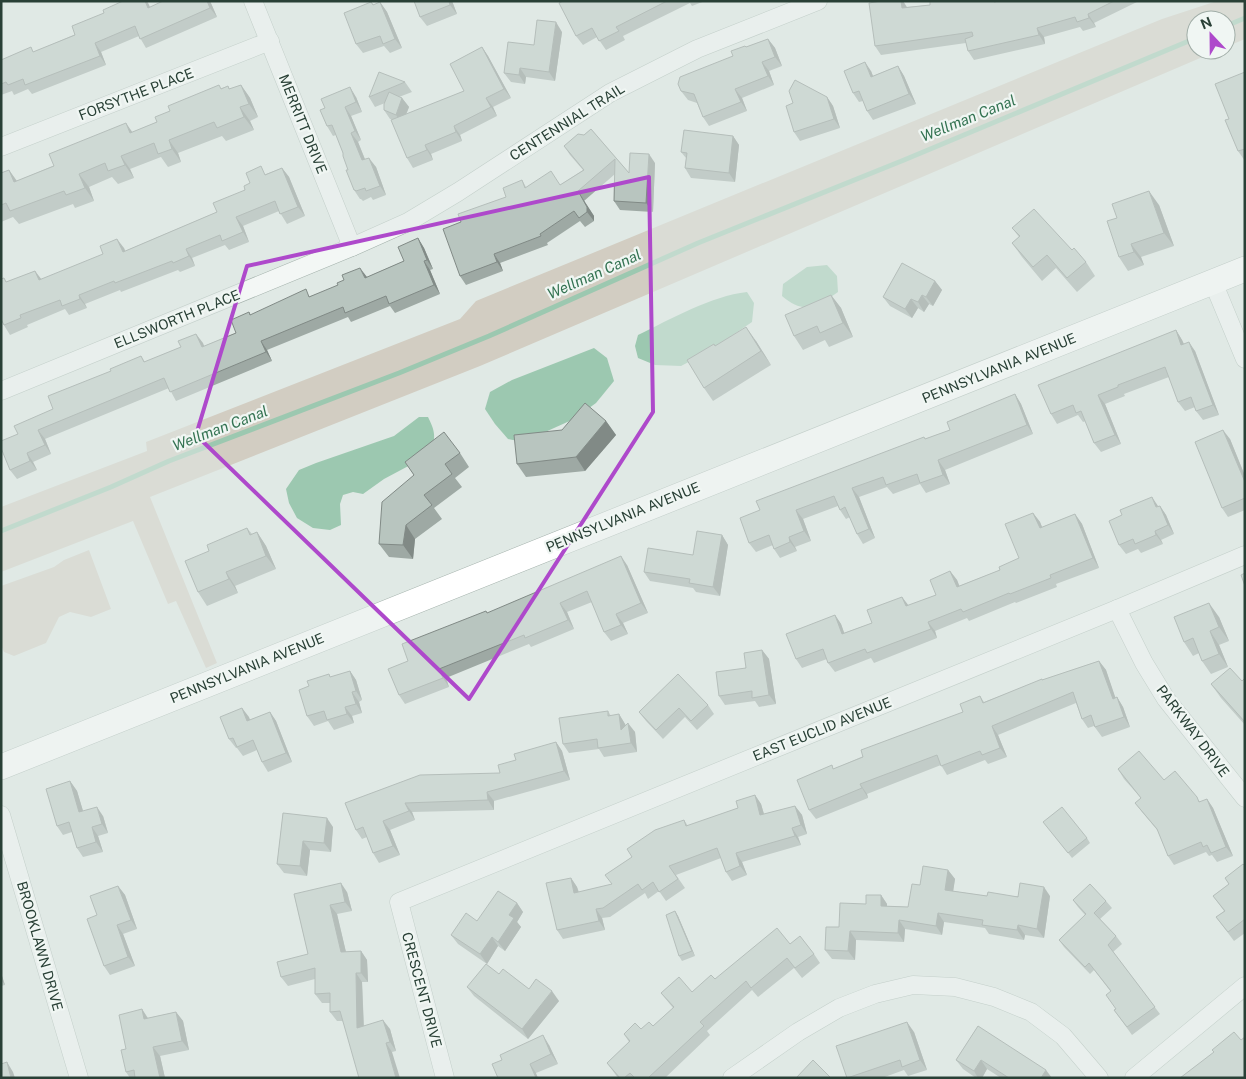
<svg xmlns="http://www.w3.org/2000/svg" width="1246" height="1079" font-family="'Public Sans',sans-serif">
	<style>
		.green { fill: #d2cdc2 }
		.water { fill: #9cc8b0 }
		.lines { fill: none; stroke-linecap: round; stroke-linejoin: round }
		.stream { stroke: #9cc8b0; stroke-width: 5 }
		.street-casing { stroke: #a2b0aa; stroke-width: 19 }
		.secondary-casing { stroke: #a2b0aa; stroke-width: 26 }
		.street { stroke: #f3f7f5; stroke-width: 18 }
		.secondary { stroke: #fff; stroke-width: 25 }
		.wall { fill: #9ea9a4 }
		.shaded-wall { fill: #818a86 }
		.building { fill: #b8c5bf; stroke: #818a86 }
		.marked { fill: none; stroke: #ae49cb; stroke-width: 4; stroke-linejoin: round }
		.labels { text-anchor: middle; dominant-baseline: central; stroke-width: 4.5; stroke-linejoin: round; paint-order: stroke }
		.street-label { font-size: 14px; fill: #294036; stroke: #f0f6f3 }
		.water-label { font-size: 15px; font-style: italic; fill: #347352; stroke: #f0f6f3 }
	</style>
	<rect width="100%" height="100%" fill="#e0e9e5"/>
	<!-- green -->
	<g class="green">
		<path d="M 1217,1 L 1245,1 L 1245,39 L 1226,47 L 1226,20 L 1196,20 L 1196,50 L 1219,50 L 480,366 L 150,497 L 217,663 L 206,668 L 176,601 L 168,604 L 133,521 L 1,572 L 1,507 L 147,451 L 146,442 L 460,319 L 476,301 L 1162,19 Z"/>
		<path d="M 89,550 L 111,609 L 91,617 L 70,612 L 59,617 L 46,643 L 14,656 L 4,652 L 1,645 L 1,586 L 54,567 L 64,560 Z"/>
	</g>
	<!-- water -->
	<g class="water">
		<path d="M 827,265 L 837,276 L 838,292 C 816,307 804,315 782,296 L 783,284 L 807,267 Z"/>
		<path d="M 747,292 L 754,303 L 752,322 L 708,352 L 681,366 L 655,365 L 638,358 L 635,346 L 638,335 C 671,319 711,296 747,292 Z"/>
		<path d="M 594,348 L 607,358 L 614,381 L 596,403 L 574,419 L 523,442 L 508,439 L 495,424 L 485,409 L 490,392 L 512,380 Z"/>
		<path d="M 419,417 L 428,417 C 436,433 436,438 429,455 L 384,479 L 363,494 L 353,492 L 343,495 L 340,504 L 341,525 L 330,530 L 313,528 L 297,518 L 289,503 L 286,489 L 299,470 L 316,463 L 394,436 Z"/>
	</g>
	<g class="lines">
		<!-- stream -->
		<g class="stream">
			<path d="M 1226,26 L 1245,18"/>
			<path d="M 1,531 L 111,487 L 169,461 L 399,373 L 489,336 L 698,243 L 904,160 L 1196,38"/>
		</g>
		<defs>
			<g id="street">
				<path d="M 253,1 L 352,247"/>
				<path d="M 1,147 L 270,41"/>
				<path d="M 1213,282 L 1245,359"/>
				<path d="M 1,391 L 352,247 L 408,222 L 458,192 L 610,93 L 697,49 L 818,1"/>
				<path d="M 1117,609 L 1144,663 L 1166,699 L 1245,798"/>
				<path d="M 1,815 L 79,1078"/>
				<path d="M 445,1078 L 399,902 L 1117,609 L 1245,555"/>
				<path d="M 732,1078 L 798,1032 L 839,1008 L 875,994 L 913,985 L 955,987 L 994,997 L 1031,1012 L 1063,1036 L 1099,1078"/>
				<path d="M 1134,1078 L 1245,986"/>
			</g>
			<path id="secondary" d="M 1,767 L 1245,269"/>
		</defs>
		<!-- street casing -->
		<use href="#street" class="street-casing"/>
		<!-- secondary casing -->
		<use href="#secondary" class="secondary-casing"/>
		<!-- street -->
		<use href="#street" class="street"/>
		<!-- secondary -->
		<use href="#secondary" class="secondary"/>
	</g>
	<!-- wall -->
	<g class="wall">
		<path d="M 210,1 L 217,17 L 146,48 L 139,36 L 101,52 L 106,65 L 32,94 L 28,89 L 14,95 L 12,91 L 1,95 L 1,60 L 34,52 L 148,3 L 150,7 Z"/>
		<path d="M 414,1 L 452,1 L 457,14 L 427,26 L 420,17 Z"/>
		<path d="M 563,1 L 705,1 L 692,6 L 690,3 L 623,36 L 625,40 L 606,50 L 597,37 L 583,45 L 576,36 Z"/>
		<path d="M 881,1 L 903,1 L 907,7 L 930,5 L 930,1 L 1139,1 L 1094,23 L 1096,27 L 1083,31 L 1080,27 L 1044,37 L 1045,44 L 974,60 L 968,51 L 966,43 L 881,55 L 875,46 Z"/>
		<path d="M 371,2 L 374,5 L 380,2 L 387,12 L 402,48 L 390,53 L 384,46 L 363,53 L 356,44 Z"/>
		<path d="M 562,32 L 555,81 L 526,77 L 525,84 L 511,82 L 504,73 L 534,45 Z"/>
		<path d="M 768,39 L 775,48 L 782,66 L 769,71 L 774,85 L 742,98 L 747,111 L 709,126 L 703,117 L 697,103 L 688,100 L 681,91 L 746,47 Z"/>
		<path d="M 482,47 L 488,56 L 511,98 L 493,107 L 497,116 L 460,135 L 462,141 L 431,154 L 433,160 L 413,168 L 407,158 L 393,120 L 390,119 L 384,110 L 385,103 L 375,107 L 369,97 L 405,82 L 412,92 L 399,97 L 402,98 L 409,107 L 406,115 L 464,91 Z"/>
		<path d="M 898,66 L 904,76 L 916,104 L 873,120 L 867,111 L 863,101 L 859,102 L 853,93 L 871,71 L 873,76 Z"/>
		<path d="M 1245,72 L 1245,161 L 1238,151 L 1229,119 Z"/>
		<path d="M 241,85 L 250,98 L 258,117 L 250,121 L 254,130 L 226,141 L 222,136 L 178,153 L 181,162 L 168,167 L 161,157 L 130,169 L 134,178 L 118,184 L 112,177 L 89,187 L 94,201 L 75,208 L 73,204 L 19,224 L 13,217 L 1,222 L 1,173 L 9,170 L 17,181 L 157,122 L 170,111 L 222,88 L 228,86 L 230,89 Z"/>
		<path d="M 356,97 L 362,112 L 351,116 L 361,140 L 358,142 L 365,159 L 376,167 L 386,195 L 373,200 L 371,197 L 363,201 L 361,199 L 360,199 L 354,190 L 343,153 L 336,135 L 333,136 L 327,126 L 320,110 Z"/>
		<path d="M 827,97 L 833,106 L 840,128 L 800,141 L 794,132 L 793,103 Z"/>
		<path d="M 591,129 L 629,173 L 655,163 L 653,212 L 620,210 L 614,201 L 615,174 L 584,201 L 594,216 L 594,221 L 585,227 L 580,221 L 547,243 L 548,245 L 500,263 L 503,271 L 466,285 L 460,276 L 461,222 L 506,197 L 522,180 L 526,187 L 560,185 L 583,170 L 570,155 L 564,146 L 584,135 Z"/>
		<path d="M 733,136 L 739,145 L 735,182 L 691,178 L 685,168 L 686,158 L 681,152 Z"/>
		<path d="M 282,168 L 289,177 L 305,216 L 287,224 L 279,211 L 243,226 L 249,242 L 229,250 L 225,245 L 192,258 L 195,266 L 180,272 L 178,270 L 121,292 L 120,290 L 85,304 L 87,308 L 69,315 L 65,309 L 27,325 L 28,327 L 10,335 L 2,322 L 1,323 L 1,279 L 7,282 L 35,271 L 41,280 L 124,248 L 125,251 L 217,212 L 245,190 L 250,183 L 266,174 Z"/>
		<path d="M 1159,205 L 1174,246 L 1141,257 L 1144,265 L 1128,271 L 1119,257 Z"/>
		<path d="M 1012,228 L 1072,250 L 1086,262 L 1095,276 L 1077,292 L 1056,268 L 1042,281 L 1022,257 L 1012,243 L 1019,237 Z"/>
		<path d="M 418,238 L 424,248 L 433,269 L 430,270 L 440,294 L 395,313 L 390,306 L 351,322 L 348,317 L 267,350 L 272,361 L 176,401 L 169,388 L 45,439 L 51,454 L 33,462 L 37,470 L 17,479 L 10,470 L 18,434 L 111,371 L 141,356 L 145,362 L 181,347 L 196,334 L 204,346 L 236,333 L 249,312 L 251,315 L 311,296 L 367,277 L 404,261 Z"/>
		<path d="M 935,281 L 942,290 L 933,306 L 929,304 L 924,312 L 918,308 L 912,318 L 890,306 L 883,297 Z"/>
		<path d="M 831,295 L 841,308 L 853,337 L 829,347 L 825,340 L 803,350 L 794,336 Z"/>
		<path d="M 1176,330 L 1182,340 L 1184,344 L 1195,351 L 1219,415 L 1203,420 L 1196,411 L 1195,407 L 1185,411 L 1178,402 L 1169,377 L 1124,394 L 1125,396 L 1105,404 L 1121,444 L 1101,452 L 1094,443 L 1086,421 L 1083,422 L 1078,415 L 1057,424 L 1051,414 Z"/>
		<path d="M 756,341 L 771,365 L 713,401 L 704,388 L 715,346 Z"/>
		<path d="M 1015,394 L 1021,404 L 1033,434 L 945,470 L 950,484 L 926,493 L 920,484 L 893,494 L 887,487 L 859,497 L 875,538 L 863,544 L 857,534 L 850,517 L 846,519 L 840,510 L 838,506 L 803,519 L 811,541 L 795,547 L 797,551 L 780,558 L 774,549 L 773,545 L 756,552 L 749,543 L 760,510 L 925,439 L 950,430 Z"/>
		<path d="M 606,421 L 616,435 L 585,471 L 526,477 L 517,464 L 562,430 Z"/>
		<path d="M 1230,439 L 1245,476 L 1245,510 L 1228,517 L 1222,508 Z"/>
		<path d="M 460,453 L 469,467 L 455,478 L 462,487 L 434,508 L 442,519 L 415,539 L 413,559 L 389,557 L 379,544 L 414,475 L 405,462 Z"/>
		<path d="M 1158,506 L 1160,506 L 1166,515 L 1174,534 L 1161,540 L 1163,544 L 1141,553 L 1138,549 L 1126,554 L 1119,545 Z"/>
		<path d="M 1033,513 L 1040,522 L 1042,527 L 1075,514 L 1082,524 L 1099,568 L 1056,584 L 1057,587 L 1016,603 L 1015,602 L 969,621 L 967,618 L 935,631 L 937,638 L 874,663 L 871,658 L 835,672 L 828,663 L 827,659 L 802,668 L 796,659 L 835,615 L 841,624 L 844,633 L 872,623 L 902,597 L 908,606 L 936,595 L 950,571 L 957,580 L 959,586 L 1000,570 L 1019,558 Z"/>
		<path d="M 247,528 L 252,534 L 257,532 L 266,546 L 276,569 L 235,586 L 238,593 L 207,606 L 198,592 L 209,551 Z"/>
		<path d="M 722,535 L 728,545 L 720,596 L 696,592 L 693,588 L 650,581 L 644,572 L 693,555 Z"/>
		<path d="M 627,565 L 648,613 L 623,623 L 628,634 L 611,641 L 604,632 L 592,602 L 567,612 L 574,629 L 531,647 L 529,644 L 446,678 L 449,687 L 405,704 L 399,695 L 488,613 Z"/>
		<path d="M 1219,617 L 1229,641 L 1219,645 L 1228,667 L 1211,674 L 1202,661 L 1199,653 L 1193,656 L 1184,642 Z"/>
		<path d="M 762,650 L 769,659 L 776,704 L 759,707 L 755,701 L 725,705 L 719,696 Z"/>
		<path d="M 1099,661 L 1106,670 L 1115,698 L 1117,697 L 1123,707 L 1130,727 L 1102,737 L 1094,726 L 1088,728 L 1082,719 L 1076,703 L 998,735 L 1007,757 L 988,764 L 985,760 L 947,775 L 941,765 L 867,794 L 868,798 L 816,819 L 809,810 L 834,769 L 963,712 L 980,696 L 984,702 L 1043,680 Z"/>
		<path d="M 350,671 L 356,680 L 362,700 L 359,702 L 362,713 L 352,716 L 354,723 L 334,730 L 328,721 L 314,726 L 307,716 L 309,686 L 331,677 Z"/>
		<path d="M 1245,678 L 1245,725 L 1221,698 L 1211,684 L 1242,681 Z"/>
		<path d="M 708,705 L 714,714 L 697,730 L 685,717 L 663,739 L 646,721 L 639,712 Z"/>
		<path d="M 242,708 L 250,720 L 270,712 L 276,721 L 292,762 L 268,772 L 262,762 L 257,750 L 243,756 L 237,748 L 236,748 L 229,739 Z"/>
		<path d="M 608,711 L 611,716 L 619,714 L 625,724 L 626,725 L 635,732 L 637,752 L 604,757 L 599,749 L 569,753 L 563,744 Z"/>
		<path d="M 556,742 L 562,751 L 570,780 L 494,801 L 494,810 L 412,812 L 415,820 L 390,830 L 400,855 L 379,863 L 373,853 L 367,837 L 362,839 L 356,830 L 345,803 L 500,773 L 516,760 Z"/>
		<path d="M 1118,769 L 1164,780 L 1201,802 L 1207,799 L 1213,808 L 1233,856 L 1217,862 L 1212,855 L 1209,856 L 1206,852 L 1174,865 L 1168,856 L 1158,831 L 1142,812 L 1135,803 L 1141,798 L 1124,779 Z"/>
		<path d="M 70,781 L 77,791 L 83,811 L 103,816 L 108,833 L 98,836 L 103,852 L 83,857 L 77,848 L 72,832 L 63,835 L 57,826 Z"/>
		<path d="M 755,795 L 761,804 L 764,814 L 795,806 L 802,815 L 807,834 L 798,837 L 801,845 L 742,862 L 747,875 L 732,881 L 726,872 L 721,858 L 676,875 L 685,888 L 666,901 L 659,891 L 648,899 L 645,893 L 610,917 L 602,918 L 605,930 L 563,939 L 557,930 L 571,878 L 577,887 L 579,892 L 612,884 L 632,857 L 684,820 L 688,826 L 738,808 Z"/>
		<path d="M 283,813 L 333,827 L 331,852 L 310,850 L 307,876 L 284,873 L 277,864 Z"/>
		<path d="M 1047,826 L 1087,838 L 1090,843 L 1072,858 Z"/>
		<path d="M 1245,866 L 1245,933 L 1234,941 L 1216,917 L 1224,911 L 1213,896 L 1229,884 L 1225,878 Z"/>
		<path d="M 948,870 L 955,879 L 953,891 L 987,896 L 1050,896 L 1044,938 L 1025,935 L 1024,940 L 989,934 L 985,928 L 944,922 L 942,935 L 905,929 L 904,942 L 856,940 L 855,960 L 832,959 L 825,950 L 839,927 L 866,904 L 881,895 L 887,904 L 887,906 L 908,907 L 920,885 Z"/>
		<path d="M 118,886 L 125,895 L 137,929 L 123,934 L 135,966 L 110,975 L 104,966 L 97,915 Z"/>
		<path d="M 347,892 L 352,911 L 337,914 L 346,952 L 361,951 L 367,960 L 368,982 L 362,982 L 364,1026 L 390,1029 L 396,1051 L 392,1052 L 342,1021 L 337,1021 L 330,1012 L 330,1003 L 322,1003 L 315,994 L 315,979 L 288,986 L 281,977 L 308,954 L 294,894 Z"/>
		<path d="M 1073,900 L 1106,901 L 1112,908 L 1100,919 L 1116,936 L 1122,944 L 1113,952 L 1160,1014 L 1132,1035 L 1114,1010 L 1116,1009 L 1111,992 L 1094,970 L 1090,974 L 1064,947 L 1059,940 L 1085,915 L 1078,907 Z"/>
		<path d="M 517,903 L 523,912 L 517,922 L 521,927 L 505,951 L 498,946 L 487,964 L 458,944 L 451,935 L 477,921 Z"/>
		<path d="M 675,911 L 678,916 L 695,956 L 682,961 L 679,956 Z"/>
		<path d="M 790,944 L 814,954 L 820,963 L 802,978 L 794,968 L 758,997 L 752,990 L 707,1031 L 710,1035 L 665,1078 L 618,1078 L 607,1063 L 629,1042 L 624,1034 L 653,1026 L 673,1008 L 661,993 L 692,992 L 715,979 Z"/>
		<path d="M 1,973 L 5,985 L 1,986 Z"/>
		<path d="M 467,987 L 529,989 L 559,1001 L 528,1039 L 474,996 Z"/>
		<path d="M 142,1009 L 148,1018 L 176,1012 L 183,1021 L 189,1050 L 160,1056 L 165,1078 L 130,1078 L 126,1072 L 126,1049 Z"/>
		<path d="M 978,1026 L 1052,1078 L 1001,1078 L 987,1069 L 982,1078 L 976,1078 L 963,1069 L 956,1060 Z"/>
		<path d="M 914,1032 L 927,1070 L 908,1076 L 904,1070 L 882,1078 L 847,1078 Z"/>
		<path d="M 549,1045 L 558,1064 L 536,1073 L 498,1078 Z"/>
	</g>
	<!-- shaded-wall -->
	<g class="shaded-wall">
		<path d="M 145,1 L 147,1 L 148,3 L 154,17 L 148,8 Z"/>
		<path d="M 207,1 L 210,1 L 217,17 L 210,8 Z"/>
		<path d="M 449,1 L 452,1 L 457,14 L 450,5 Z"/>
		<path d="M 901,1 L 903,1 L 907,8 L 902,8 Z"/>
		<path d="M 380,2 L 387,12 L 402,48 L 395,39 Z"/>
		<path d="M 1088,14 L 1094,23 L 1096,27 L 1089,18 Z"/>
		<path d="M 556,22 L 562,32 L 555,81 L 549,72 Z"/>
		<path d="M 1037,28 L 1044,37 L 1045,44 L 1039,35 Z"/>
		<path d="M 768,39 L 775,48 L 782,66 L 775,57 Z"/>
		<path d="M 95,43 L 101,52 L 106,65 L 100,56 Z"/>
		<path d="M 482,47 L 488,56 L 511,98 L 504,89 Z"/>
		<path d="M 762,62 L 769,71 L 774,85 L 768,76 Z"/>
		<path d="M 865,62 L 871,71 L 877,87 L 871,77 Z"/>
		<path d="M 898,66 L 904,76 L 916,104 L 909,94 Z"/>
		<path d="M 520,68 L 526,77 L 525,84 L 519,75 Z"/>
		<path d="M 241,85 L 250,98 L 258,117 L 249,104 Z"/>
		<path d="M 350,87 L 356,97 L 362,112 L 356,102 Z"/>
		<path d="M 735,89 L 742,98 L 747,111 L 741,102 Z"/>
		<path d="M 827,97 L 833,106 L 840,128 L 834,119 Z"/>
		<path d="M 402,98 L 409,107 L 402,124 L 396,115 Z"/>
		<path d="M 486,98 L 493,107 L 497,116 L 491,107 Z"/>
		<path d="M 240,107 L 250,121 L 254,130 L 244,117 Z"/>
		<path d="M 345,107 L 351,116 L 361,140 L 355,131 Z"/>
		<path d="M 126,123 L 135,136 L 130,133 Z"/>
		<path d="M 454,126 L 460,135 L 462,141 L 456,132 Z"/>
		<path d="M 351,133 L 358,142 L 369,170 L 362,160 Z"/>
		<path d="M 733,136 L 739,145 L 735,182 L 729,173 Z"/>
		<path d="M 169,140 L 178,153 L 181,162 L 172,149 Z"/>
		<path d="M 425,145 L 431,154 L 433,160 L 427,150 Z"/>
		<path d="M 649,154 L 655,163 L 653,212 L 646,203 Z"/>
		<path d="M 121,156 L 130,169 L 134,178 L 125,165 Z"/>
		<path d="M 369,158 L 376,167 L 386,195 L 380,186 Z"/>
		<path d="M 282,168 L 289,177 L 305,216 L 298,207 Z"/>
		<path d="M 9,170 L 18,183 L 14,182 Z"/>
		<path d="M 79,174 L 89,187 L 94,201 L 85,188 Z"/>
		<path d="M 578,191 L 594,216 L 594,221 L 587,212 Z"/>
		<path d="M 1149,191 L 1159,205 L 1174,246 L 1164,233 Z"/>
		<path d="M 236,217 L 243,226 L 249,242 L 243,232 Z"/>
		<path d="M 418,238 L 424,248 L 433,269 L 427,260 Z"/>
		<path d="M 117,239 L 124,248 L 129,262 L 123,252 Z"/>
		<path d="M 1131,244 L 1141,257 L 1144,265 L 1134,252 Z"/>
		<path d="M 186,249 L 192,258 L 195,266 L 189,256 Z"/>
		<path d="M 494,254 L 500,263 L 503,271 L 497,262 Z"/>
		<path d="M 424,261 L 430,270 L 440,294 L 434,285 Z"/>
		<path d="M 360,268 L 367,277 L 371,287 L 365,278 Z"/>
		<path d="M 35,271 L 42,280 L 39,280 Z"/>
		<path d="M 935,281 L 942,290 L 933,306 L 926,297 Z"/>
		<path d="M 79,295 L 85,304 L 87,308 L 80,299 Z"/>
		<path d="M 831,295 L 841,308 L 853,337 L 843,323 Z"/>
		<path d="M 922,295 L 929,304 L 924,312 L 918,302 Z"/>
		<path d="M 911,299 L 918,308 L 912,318 L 905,309 Z"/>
		<path d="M 746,327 L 756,341 L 771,365 L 761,351 Z"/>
		<path d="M 1176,330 L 1182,340 L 1188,354 L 1181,345 Z"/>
		<path d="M 196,334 L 203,343 L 208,356 L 202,347 Z"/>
		<path d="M 261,341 L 267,350 L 272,361 L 266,352 Z"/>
		<path d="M 1189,342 L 1195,351 L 1219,415 L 1213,405 Z"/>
		<path d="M 1015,394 L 1021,404 L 1033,434 L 1027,425 Z"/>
		<path d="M 1098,395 L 1105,404 L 1121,444 L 1115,435 Z"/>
		<path d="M 606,421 L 616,435 L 585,471 L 576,457 Z"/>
		<path d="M 38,430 L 45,439 L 51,454 L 45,445 Z"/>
		<path d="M 1223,430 L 1230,439 L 1245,476 L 1245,482 Z"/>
		<path d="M 27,453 L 33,462 L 37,470 L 30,461 Z"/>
		<path d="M 938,460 L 945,470 L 950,484 L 943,475 Z"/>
		<path d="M 852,488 L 859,497 L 875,538 L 869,529 Z"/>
		<path d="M 1152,497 L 1158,506 L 1156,507 Z"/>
		<path d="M 1160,506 L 1166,515 L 1174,534 L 1168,525 Z"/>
		<path d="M 796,510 L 803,519 L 811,541 L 804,531 Z"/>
		<path d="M 1033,513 L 1040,522 L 1046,537 L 1040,528 Z"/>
		<path d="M 1075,514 L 1082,524 L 1099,568 L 1093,558 Z"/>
		<path d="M 406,525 L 415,539 L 413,559 L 403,545 Z"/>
		<path d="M 1155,531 L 1161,540 L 1163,544 L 1156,535 Z"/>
		<path d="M 257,532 L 266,546 L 276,569 L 266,556 Z"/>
		<path d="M 722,535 L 728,545 L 720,596 L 713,587 Z"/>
		<path d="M 789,537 L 795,547 L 797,551 L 790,542 Z"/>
		<path d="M 621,556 L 627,565 L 648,613 L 641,603 Z"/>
		<path d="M 950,571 L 957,580 L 964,597 L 957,587 Z"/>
		<path d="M 226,572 L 235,586 L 238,593 L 229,579 Z"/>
		<path d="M 902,597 L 909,606 L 906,606 Z"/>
		<path d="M 560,603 L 567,612 L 574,629 L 568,620 Z"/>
		<path d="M 1209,603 L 1219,617 L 1229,641 L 1219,627 Z"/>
		<path d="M 616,614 L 623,623 L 628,634 L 621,625 Z"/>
		<path d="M 835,615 L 841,624 L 848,643 L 842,634 Z"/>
		<path d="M 928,622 L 935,631 L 937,638 L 931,629 Z"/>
		<path d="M 1210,631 L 1219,645 L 1228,667 L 1219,654 Z"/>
		<path d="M 762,650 L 769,659 L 776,704 L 769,695 Z"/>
		<path d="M 1099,661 L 1106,670 L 1119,708 L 1113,699 Z"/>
		<path d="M 439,669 L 446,678 L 449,687 L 443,678 Z"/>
		<path d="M 350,671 L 356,680 L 362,700 L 356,691 Z"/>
		<path d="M 352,692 L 359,702 L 362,713 L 356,704 Z"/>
		<path d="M 1117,697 L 1123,707 L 1130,727 L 1124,717 Z"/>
		<path d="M 345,707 L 352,716 L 354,723 L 347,714 Z"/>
		<path d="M 242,708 L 249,717 L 254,730 L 247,721 Z"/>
		<path d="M 270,712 L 276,721 L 292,762 L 286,753 Z"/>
		<path d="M 619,714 L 625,724 L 627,739 L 621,730 Z"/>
		<path d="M 628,723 L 635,732 L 637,752 L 631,743 Z"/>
		<path d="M 992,726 L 998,735 L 1007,757 L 1000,748 Z"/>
		<path d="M 556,742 L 562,751 L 570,780 L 564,771 Z"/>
		<path d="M 70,781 L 77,791 L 86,821 L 79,812 Z"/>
		<path d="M 860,784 L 867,794 L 868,798 L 862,788 Z"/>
		<path d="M 487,792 L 494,801 L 494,810 L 488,800 Z"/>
		<path d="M 755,795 L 761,804 L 767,825 L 760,815 Z"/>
		<path d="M 1207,799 L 1213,808 L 1233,856 L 1226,847 Z"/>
		<path d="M 405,803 L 412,812 L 415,820 L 409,811 Z"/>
		<path d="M 795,806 L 802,815 L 807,834 L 801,825 Z"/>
		<path d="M 97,807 L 103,816 L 108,833 L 102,824 Z"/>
		<path d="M 327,818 L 333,827 L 331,852 L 324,843 Z"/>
		<path d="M 383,821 L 390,830 L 400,855 L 393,846 Z"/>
		<path d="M 92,827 L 98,836 L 103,852 L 96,842 Z"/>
		<path d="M 792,828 L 798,837 L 801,845 L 795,836 Z"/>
		<path d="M 303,841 L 310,850 L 307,876 L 300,866 Z"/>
		<path d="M 736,853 L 742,862 L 747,875 L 740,866 Z"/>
		<path d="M 948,870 L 955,879 L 952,899 L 945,890 Z"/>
		<path d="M 571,878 L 577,887 L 581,902 L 574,893 Z"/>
		<path d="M 341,883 L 347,892 L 352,911 L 345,902 Z"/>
		<path d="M 118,886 L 125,895 L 137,929 L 131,920 Z"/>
		<path d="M 1044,887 L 1050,896 L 1044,938 L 1037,929 Z"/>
		<path d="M 881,895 L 887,904 L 887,915 L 881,906 Z"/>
		<path d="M 517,903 L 523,912 L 517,922 L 521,927 L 505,951 L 498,942 L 509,915 Z"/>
		<path d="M 330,905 L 337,914 L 348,961 L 341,952 Z"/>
		<path d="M 596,909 L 602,918 L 605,930 L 599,921 Z"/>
		<path d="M 675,911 L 678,916 L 695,956 L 692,951 Z"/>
		<path d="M 938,913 L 944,922 L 942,935 L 936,926 Z"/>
		<path d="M 899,920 L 905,929 L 904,942 L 898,933 Z"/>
		<path d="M 117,925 L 123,934 L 135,966 L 128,957 Z"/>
		<path d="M 1018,925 L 1025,935 L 1024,940 L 1017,930 Z"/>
		<path d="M 850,931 L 856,940 L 855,960 L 848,951 Z"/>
		<path d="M 492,937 L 498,946 L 487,964 L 480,954 Z"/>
		<path d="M 361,951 L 367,960 L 368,982 L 361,973 Z"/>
		<path d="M 1,973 L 5,985 L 1,980 Z"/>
		<path d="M 356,973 L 362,982 L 364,1037 L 357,1028 Z"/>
		<path d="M 552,991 L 559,1001 L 528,1039 L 522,1029 Z"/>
		<path d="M 142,1009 L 148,1019 L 144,1019 Z"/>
		<path d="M 176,1012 L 183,1021 L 189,1050 L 182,1041 Z"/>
		<path d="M 383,1020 L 390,1029 L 396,1051 L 390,1042 Z"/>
		<path d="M 907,1022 L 914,1032 L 927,1070 L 920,1060 Z"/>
		<path d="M 543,1035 L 549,1045 L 558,1064 L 551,1054 Z"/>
		<path d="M 386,1043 L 392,1052 L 400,1078 L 396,1078 Z"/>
		<path d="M 153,1047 L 160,1056 L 165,1078 L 160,1078 Z"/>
		<path d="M 981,1060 L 987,1069 L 982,1078 L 978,1078 L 974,1071 Z"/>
		<path d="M 7,1062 L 13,1072 L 15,1078 L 11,1078 Z"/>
		<path d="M 530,1064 L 536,1073 L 538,1078 L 536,1078 Z"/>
		<path d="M 1046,1070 L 1052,1078 L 1041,1078 Z"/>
	</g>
	<!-- building -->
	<g class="building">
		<path d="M 123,1 L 145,1 L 148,8 L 163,1 L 207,1 L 210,8 L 140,39 L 135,26 L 95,43 L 100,56 L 25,85 L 23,79 L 8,85 L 6,82 L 1,84 L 1,60 L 31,47 L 33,52 L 75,35 L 72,26 L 104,13 L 103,10 Z"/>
		<path d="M 414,1 L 449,1 L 450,5 L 420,17 Z"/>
		<path d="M 563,1 L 667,1 L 616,27 L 619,31 L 599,41 L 592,28 L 576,36 L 559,3 Z"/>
		<path d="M 881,1 L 901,1 L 902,8 L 930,5 L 930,1 L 994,1 L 994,2 L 999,1 L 1114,1 L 1088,14 L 1089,18 L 1077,22 L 1075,17 L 1037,28 L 1039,35 L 968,51 L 965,39 L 973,36 L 972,32 L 875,46 L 869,3 Z"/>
		<path d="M 371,2 L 373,5 L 380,2 L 395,39 L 383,44 L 380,36 L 356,44 L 344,13 Z"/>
		<path d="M 537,20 L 556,22 L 549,72 L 520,68 L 519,75 L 504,73 L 508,42 L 534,45 Z"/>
		<path d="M 768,39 L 775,57 L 762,62 L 768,76 L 735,89 L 741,102 L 703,117 L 694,94 L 681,91 L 678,84 L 680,77 L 733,56 L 731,51 L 745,46 L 746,47 Z"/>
		<path d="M 482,47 L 504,89 L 486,98 L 491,107 L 454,126 L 456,132 L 425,145 L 427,150 L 407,158 L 391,120 L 464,91 L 450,64 Z"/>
		<path d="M 865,62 L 871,77 L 898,66 L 909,94 L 867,111 L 859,91 L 853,93 L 844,71 Z"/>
		<path d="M 379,72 L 405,82 L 369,97 Z"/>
		<path d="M 1245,72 L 1245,149 L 1238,151 L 1225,120 L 1229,119 L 1215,84 Z"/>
		<path d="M 795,80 L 827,97 L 834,119 L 794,132 L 786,106 L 793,103 L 789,91 Z"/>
		<path d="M 219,85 L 221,89 L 228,86 L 229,89 L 241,85 L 249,104 L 240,107 L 244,117 L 217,128 L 214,122 L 169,140 L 172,149 L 158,154 L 154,143 L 121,156 L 125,165 L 108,171 L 105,163 L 79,174 L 85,188 L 66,195 L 64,191 L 10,211 L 6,203 L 1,205 L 1,173 L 9,170 L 14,182 L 54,166 L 49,154 L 126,123 L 130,133 L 157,122 L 155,117 L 170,111 L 168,106 Z"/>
		<path d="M 350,87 L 356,102 L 345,107 L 355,131 L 351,133 L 362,160 L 369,158 L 380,186 L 366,191 L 365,188 L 356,191 L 355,190 L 354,190 L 346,170 L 348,170 L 343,156 L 343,153 L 332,125 L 327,126 L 320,110 L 325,108 L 321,99 Z"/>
		<path d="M 389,92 L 402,98 L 396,115 L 384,110 L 384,104 Z"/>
		<path d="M 591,129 L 629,173 L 630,153 L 649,154 L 646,203 L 614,201 L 615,159 L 578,191 L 587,207 L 587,212 L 579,218 L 574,211 L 540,234 L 541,236 L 494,254 L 497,262 L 460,276 L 443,229 L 461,222 L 458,214 L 506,197 L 503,188 L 522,180 L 525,188 L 551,171 L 560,185 L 584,170 L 564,146 L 578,134 L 584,135 Z"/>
		<path d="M 684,130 L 733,136 L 729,173 L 685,168 L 687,153 L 681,152 Z"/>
		<path d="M 261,166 L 265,175 L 282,168 L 298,207 L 280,214 L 275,201 L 236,217 L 243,232 L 222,241 L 220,235 L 186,249 L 189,256 L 173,263 L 172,261 L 115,283 L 114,281 L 79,295 L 80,299 L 62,306 L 60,300 L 20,315 L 21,318 L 4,325 L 1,319 L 1,279 L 4,278 L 6,282 L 35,271 L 39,280 L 103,254 L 100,246 L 117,239 L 123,252 L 217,212 L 213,203 L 245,190 L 244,186 L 250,183 L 246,173 Z"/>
		<path d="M 1149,191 L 1164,233 L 1131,244 L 1134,252 L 1119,257 L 1107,221 L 1117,218 L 1112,204 Z"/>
		<path d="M 1034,209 L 1072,250 L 1074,248 L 1086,262 L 1067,278 L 1047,255 L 1033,267 L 1012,243 L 1020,236 L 1012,228 Z"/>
		<path d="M 418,238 L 427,260 L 424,261 L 434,285 L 389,304 L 386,296 L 345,313 L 343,307 L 261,341 L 266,352 L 170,392 L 164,378 L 38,430 L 45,445 L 27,453 L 30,461 L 10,470 L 1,448 L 1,441 L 18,434 L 14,426 L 53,409 L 48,396 L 111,371 L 110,369 L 141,356 L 144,362 L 181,347 L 178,341 L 196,334 L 202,347 L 236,333 L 231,320 L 249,312 L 250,315 L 306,289 L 309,297 L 338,285 L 337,283 L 344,280 L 342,275 L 360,268 L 365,278 L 404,261 L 398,247 Z"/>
		<path d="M 902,263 L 935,281 L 926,297 L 922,295 L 918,302 L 911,299 L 905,309 L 883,297 Z"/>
		<path d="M 831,295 L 843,323 L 820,333 L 817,326 L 794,336 L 785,315 Z"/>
		<path d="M 746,327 L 761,351 L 704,388 L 687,360 L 714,344 L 715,346 Z"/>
		<path d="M 1176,330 L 1181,345 L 1189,342 L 1213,405 L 1196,411 L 1191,397 L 1178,402 L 1165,367 L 1118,385 L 1118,387 L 1098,395 L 1115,435 L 1094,443 L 1081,411 L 1076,413 L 1073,405 L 1051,414 L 1038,385 Z"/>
		<path d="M 1015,394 L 1027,425 L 938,460 L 943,475 L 920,483 L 917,474 L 886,485 L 883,477 L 852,488 L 869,529 L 857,534 L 845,507 L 840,510 L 834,496 L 796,510 L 804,531 L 789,537 L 790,542 L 774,549 L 769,535 L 749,543 L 740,518 L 760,510 L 756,501 L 924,437 L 925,439 L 950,430 L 947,422 Z"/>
		<path d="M 585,403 L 606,421 L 576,457 L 517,464 L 514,435 L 562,430 Z"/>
		<path d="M 1223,430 L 1245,482 L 1245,498 L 1222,508 L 1195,442 Z"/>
		<path d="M 444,432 L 460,453 L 445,464 L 452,474 L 424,495 L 432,505 L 406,525 L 403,545 L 379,544 L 382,502 L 414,475 L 405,462 Z"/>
		<path d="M 1152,497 L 1156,507 L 1160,506 L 1168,525 L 1155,531 L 1156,535 L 1135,544 L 1133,539 L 1119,545 L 1109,521 L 1122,515 L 1120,510 Z"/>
		<path d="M 1033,513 L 1040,528 L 1075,514 L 1093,558 L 1050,575 L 1051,578 L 1010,594 L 1009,593 L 963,612 L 961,609 L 928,622 L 931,629 L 867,653 L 865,649 L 828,663 L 823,649 L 796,659 L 786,634 L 835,615 L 842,634 L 872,623 L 867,610 L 902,597 L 906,606 L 936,595 L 930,580 L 950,571 L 957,587 L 1000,570 L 999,567 L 1019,558 L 1005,524 Z"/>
		<path d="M 247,528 L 250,535 L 257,532 L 266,556 L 226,572 L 229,579 L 198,592 L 185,561 L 209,551 L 207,545 Z"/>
		<path d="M 697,531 L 722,535 L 713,587 L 689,583 L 690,579 L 644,572 L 648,548 L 693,555 Z"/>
		<path d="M 621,556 L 641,603 L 616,614 L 621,625 L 604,632 L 587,591 L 560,603 L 568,620 L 525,638 L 524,635 L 439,669 L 443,678 L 399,695 L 388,669 L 408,661 L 402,644 L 486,611 L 487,613 Z"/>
		<path d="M 1245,573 L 1245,586 L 1241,575 Z"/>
		<path d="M 1209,603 L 1219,627 L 1210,631 L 1219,654 L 1202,661 L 1193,638 L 1184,642 L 1174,617 Z"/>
		<path d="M 762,650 L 769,695 L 752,698 L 752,691 L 719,696 L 716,672 L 746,668 L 744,653 Z"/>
		<path d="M 1099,661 L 1113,699 L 1117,697 L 1124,717 L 1095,727 L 1091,715 L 1082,719 L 1073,692 L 992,726 L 1000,748 L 982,755 L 980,751 L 941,766 L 937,755 L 860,784 L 862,788 L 809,810 L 797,780 L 832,765 L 833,769 L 863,757 L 861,750 L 963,712 L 960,704 L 980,696 L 983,703 L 1042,679 L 1042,680 Z"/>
		<path d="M 1230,668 L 1242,681 L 1245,678 L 1245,722 L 1211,684 Z"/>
		<path d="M 350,671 L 356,691 L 352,692 L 356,704 L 345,707 L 347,714 L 327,720 L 324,711 L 307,716 L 299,690 L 309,686 L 307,681 L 329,674 L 330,677 Z"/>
		<path d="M 678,674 L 708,705 L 691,721 L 679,708 L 656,730 L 639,712 Z"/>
		<path d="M 242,708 L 247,721 L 270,712 L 286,753 L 262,762 L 253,740 L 237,747 L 233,738 L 229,739 L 220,717 Z"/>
		<path d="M 608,711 L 608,716 L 619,714 L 621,730 L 628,723 L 631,743 L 598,748 L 597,739 L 563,744 L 559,718 Z"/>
		<path d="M 556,742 L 564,771 L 487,792 L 488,800 L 405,803 L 409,811 L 383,821 L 393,846 L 373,853 L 363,827 L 356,830 L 345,803 L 420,775 L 500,773 L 498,765 L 516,760 L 514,754 Z"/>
		<path d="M 1139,751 L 1164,780 L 1175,771 L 1197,797 L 1199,802 L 1207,799 L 1226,847 L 1211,853 L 1207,845 L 1203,847 L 1201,842 L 1168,856 L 1157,829 L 1135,803 L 1141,798 L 1118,769 Z"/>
		<path d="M 70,781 L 79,812 L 97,807 L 102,824 L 92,827 L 96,842 L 77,848 L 69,822 L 57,826 L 46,789 Z"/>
		<path d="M 755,795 L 760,815 L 795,806 L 801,825 L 792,828 L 795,836 L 736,853 L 740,866 L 726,872 L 717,848 L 669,866 L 678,879 L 659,892 L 653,882 L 642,890 L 638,884 L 603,908 L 596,909 L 599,921 L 557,930 L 546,883 L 571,878 L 574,893 L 612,884 L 605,875 L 632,857 L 627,849 L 655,830 L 684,820 L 686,826 L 738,808 L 736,801 Z"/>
		<path d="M 1062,807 L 1087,838 L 1068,853 L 1043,822 Z"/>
		<path d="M 283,813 L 327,818 L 324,843 L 303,841 L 300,866 L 277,864 Z"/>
		<path d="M 1243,864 L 1245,866 L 1245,919 L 1228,932 L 1216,917 L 1225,911 L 1213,896 L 1229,884 L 1225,878 Z"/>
		<path d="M 923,866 L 948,870 L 945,890 L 987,896 L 988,892 L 1018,897 L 1020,883 L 1044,887 L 1037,929 L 1018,925 L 1017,930 L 982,925 L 983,920 L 938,913 L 936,926 L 899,920 L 898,933 L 850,931 L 848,951 L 825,950 L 826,927 L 839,927 L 840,903 L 866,904 L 866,895 L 881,895 L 881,906 L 908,907 L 912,884 L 920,885 Z"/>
		<path d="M 341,883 L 345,902 L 330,905 L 341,952 L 361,951 L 361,973 L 356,973 L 357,1028 L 383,1020 L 390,1042 L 386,1043 L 396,1078 L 359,1078 L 340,1011 L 330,1012 L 330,993 L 315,994 L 315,968 L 281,977 L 277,962 L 308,954 L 294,894 Z"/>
		<path d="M 1090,884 L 1106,901 L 1094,913 L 1116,936 L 1108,945 L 1155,1007 L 1127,1027 L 1114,1010 L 1116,1009 L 1106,995 L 1111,991 L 1089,963 L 1085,967 L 1059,940 L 1086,914 L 1073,900 Z"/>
		<path d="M 118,886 L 131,920 L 117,925 L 128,957 L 104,966 L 87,919 L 97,915 L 90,896 Z"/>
		<path d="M 498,891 L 517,903 L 509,915 L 514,918 L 498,942 L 492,937 L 480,954 L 451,935 L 466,913 L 477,921 Z"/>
		<path d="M 675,911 L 692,951 L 679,956 L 666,915 Z"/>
		<path d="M 777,928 L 790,944 L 800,936 L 814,954 L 795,968 L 787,958 L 751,988 L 746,981 L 700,1022 L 704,1026 L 648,1078 L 635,1078 L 630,1073 L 624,1078 L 620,1078 L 607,1063 L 630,1041 L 624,1034 L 635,1023 L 641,1029 L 649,1022 L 653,1026 L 674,1007 L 661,993 L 679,977 L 692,992 L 711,975 L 715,979 Z"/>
		<path d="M 486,964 L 499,974 L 503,969 L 529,989 L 536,979 L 552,991 L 522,1029 L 467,987 Z"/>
		<path d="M 142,1009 L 144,1019 L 176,1012 L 182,1041 L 153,1047 L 160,1078 L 135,1078 L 134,1070 L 126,1072 L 121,1050 L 126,1049 L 119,1015 Z"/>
		<path d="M 907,1022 L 920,1060 L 902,1067 L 900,1060 L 847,1078 L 836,1046 Z"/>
		<path d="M 978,1026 L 1046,1070 L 1041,1078 L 1009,1078 L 981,1060 L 974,1071 L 956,1060 Z"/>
		<path d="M 1234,1032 L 1241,1040 L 1245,1037 L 1245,1078 L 1180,1078 L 1214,1052 L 1212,1050 Z"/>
		<path d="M 543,1035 L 551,1054 L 530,1064 L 536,1078 L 498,1078 L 492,1064 L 502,1060 L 500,1055 Z"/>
		<path d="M 813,1060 L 831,1078 L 796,1078 Z"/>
		<path d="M 7,1062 L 11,1078 L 1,1078 L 1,1064 Z"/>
	</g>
	<!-- marked area -->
	<path d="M0 0H1246V1079H0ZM 649,177 L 653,412 L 469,699 L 196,435 L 247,266 Z" fill="#e0e9e5" fill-opacity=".55" fill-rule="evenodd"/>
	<path class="marked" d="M 649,177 L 653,412 L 469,699 L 196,435 L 247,266 Z"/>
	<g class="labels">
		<!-- street labels -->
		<g class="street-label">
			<text transform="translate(136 94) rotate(-21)">FORSYTHE PLACE</text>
			<text transform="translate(567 122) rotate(-32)">CENTENNIAL TRAIL</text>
			<text transform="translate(303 124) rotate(68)">MERRITT DRIVE</text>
			<text transform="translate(177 319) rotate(-22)">ELLSWORTH PLACE</text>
			<text transform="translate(999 368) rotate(-22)">PENNSYLVANIA AVENUE</text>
			<text transform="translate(623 517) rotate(-22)">PENNSYLVANIA AVENUE</text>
			<text transform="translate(247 668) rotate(-22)">PENNSYLVANIA AVENUE</text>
			<text transform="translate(822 729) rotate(-22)">EAST EUCLID AVENUE</text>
			<text transform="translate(1193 731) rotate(53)">PARKWAY DRIVE</text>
			<text transform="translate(40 946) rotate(74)">BROOKLAWN DRIVE</text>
			<text transform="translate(422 990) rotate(75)">CRESCENT DRIVE</text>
		</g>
		<!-- water labels -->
		<g class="water-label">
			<text transform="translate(968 118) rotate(-22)">Wellman Canal</text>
			<text transform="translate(594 274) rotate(-24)">Wellman Canal</text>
			<text transform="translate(220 428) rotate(-21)">Wellman Canal</text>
		</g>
	</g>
	<!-- border -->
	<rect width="1246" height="1079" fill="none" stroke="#294036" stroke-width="5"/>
	<!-- north arrow -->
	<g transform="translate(1211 35) rotate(338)"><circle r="24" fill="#f0f6f3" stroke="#a0ada7"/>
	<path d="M0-4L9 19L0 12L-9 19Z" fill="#ae49cb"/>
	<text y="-8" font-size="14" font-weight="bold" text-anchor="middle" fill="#294036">N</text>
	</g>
</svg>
